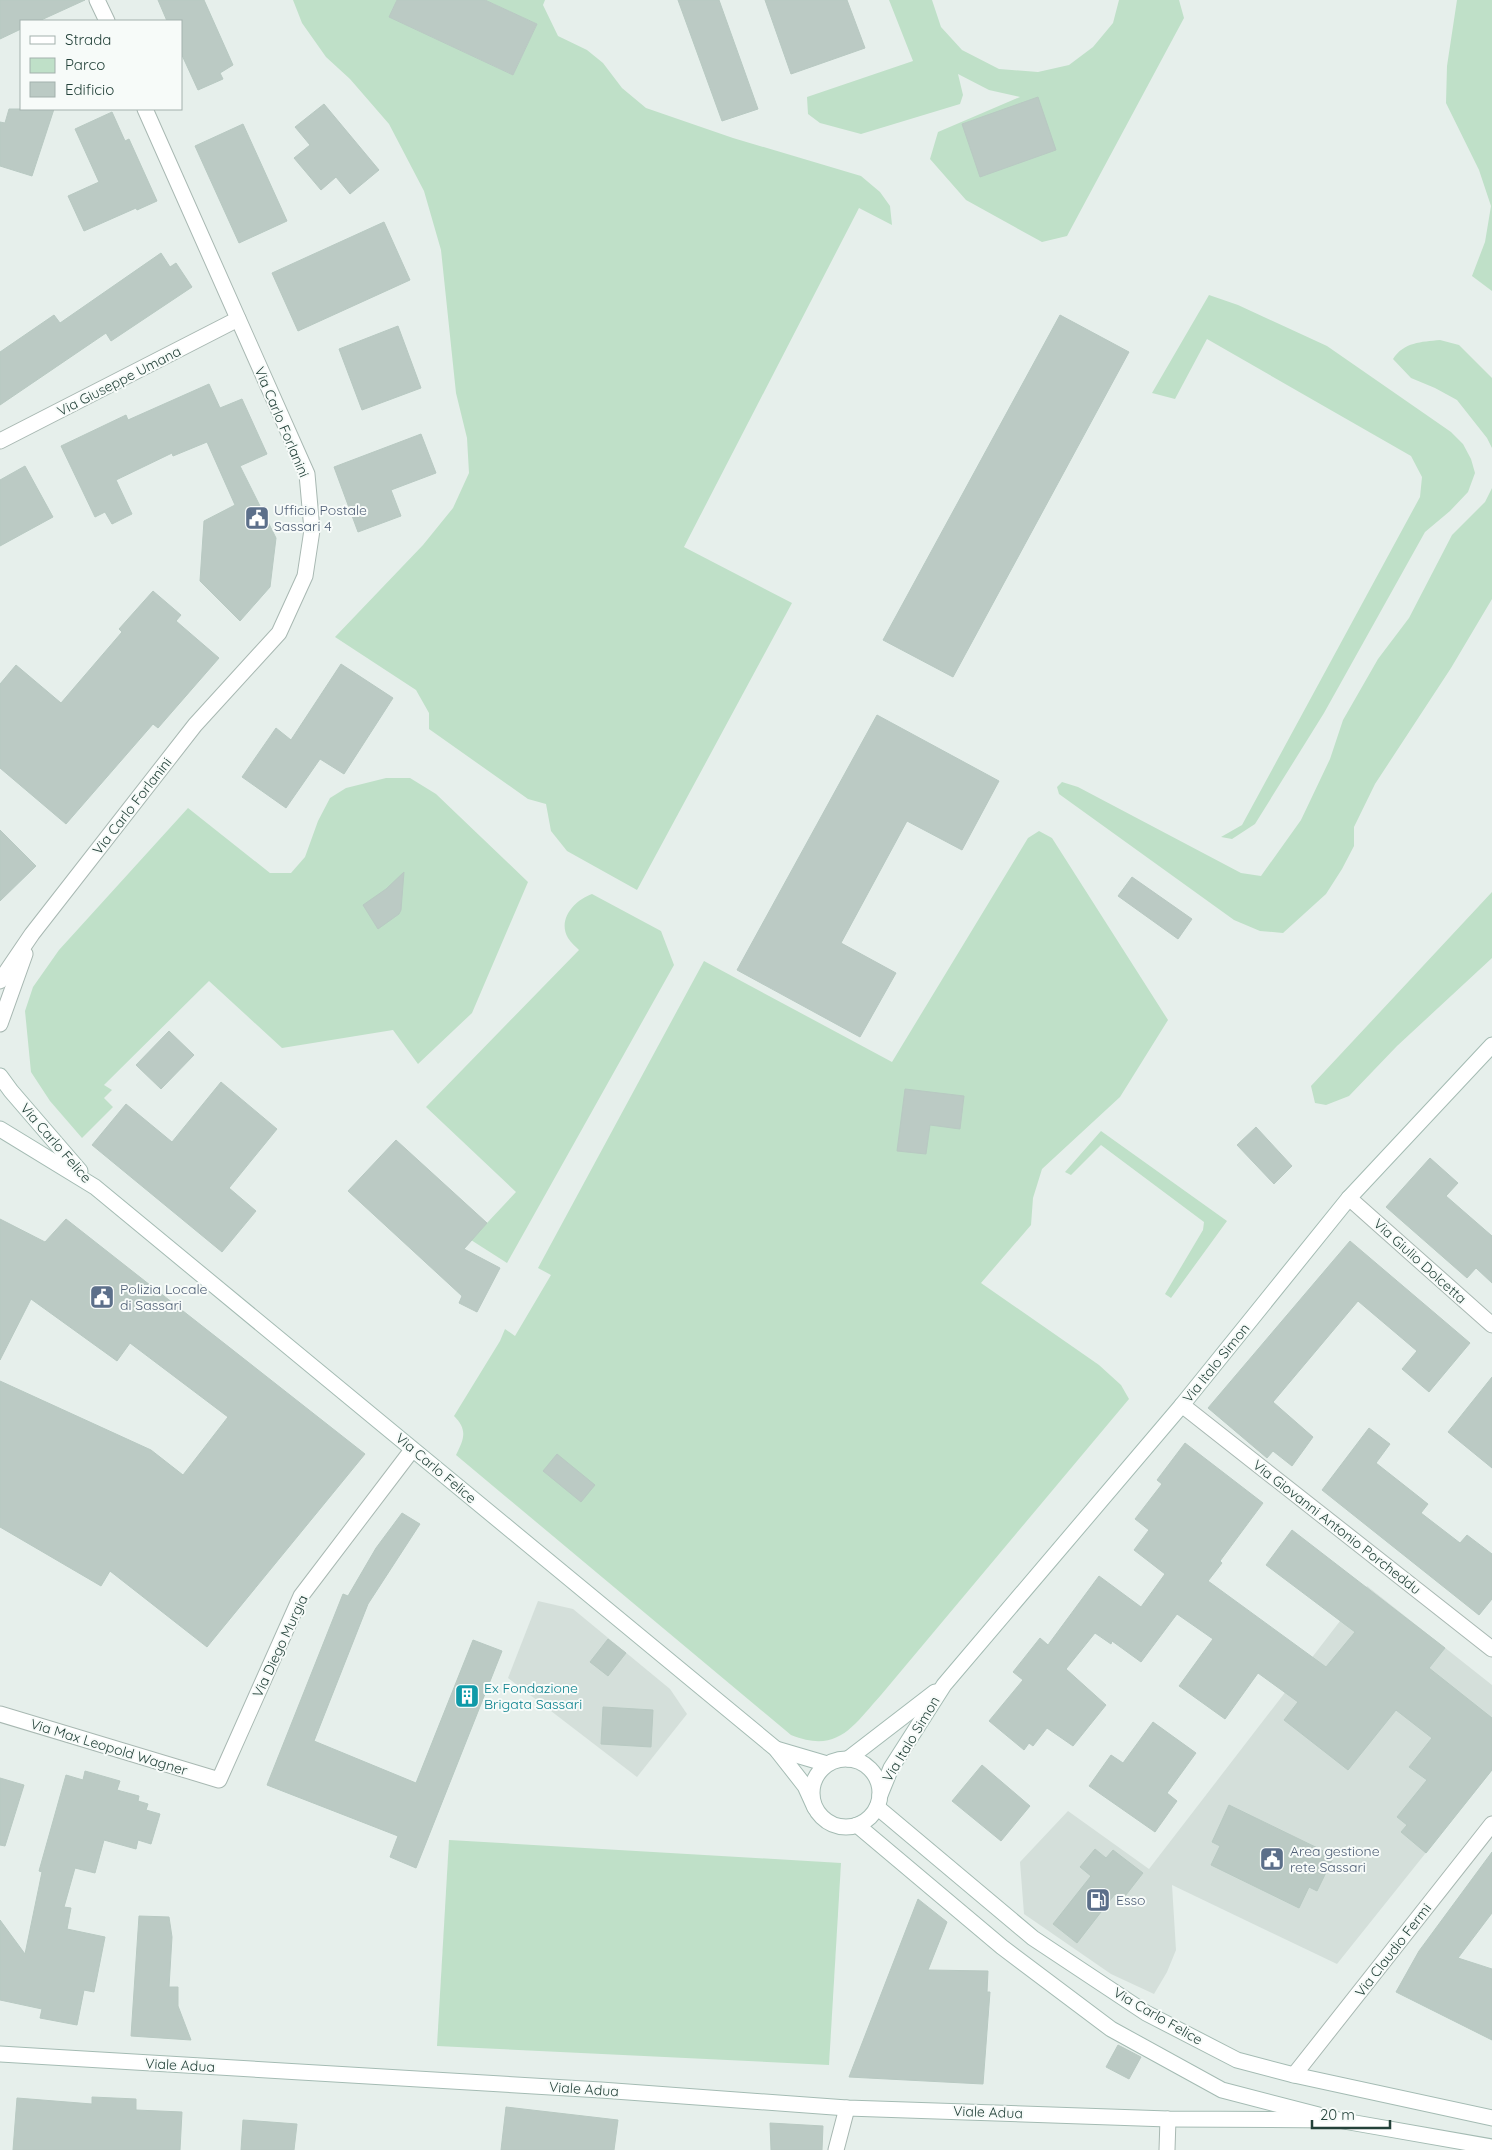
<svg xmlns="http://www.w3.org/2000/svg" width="1492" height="2150" font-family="Quicksand,sans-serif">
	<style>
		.built { fill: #d4dfda }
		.green { fill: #bfe0c8 }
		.building { fill: #bbcac4; stroke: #b8c9c2 }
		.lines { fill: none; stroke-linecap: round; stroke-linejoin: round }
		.street-casing { stroke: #a8b8b2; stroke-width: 17 }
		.secondary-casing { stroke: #a4bbb3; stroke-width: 17 }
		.street { stroke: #fff; stroke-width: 15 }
		.secondary { stroke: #fff; stroke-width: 15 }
		.labels { text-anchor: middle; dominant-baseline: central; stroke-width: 4; stroke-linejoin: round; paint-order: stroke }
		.street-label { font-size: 14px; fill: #24423a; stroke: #f7fbf9 }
		.service-label { font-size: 14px; fill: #4e5e75; stroke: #f7fbf9; text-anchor: start }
		.culture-label { font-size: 14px; fill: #0d838f; stroke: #f7fbf9; text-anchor: start }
	</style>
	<rect width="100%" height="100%" fill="#e6efeb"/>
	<!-- built -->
	<g class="built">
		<path d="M 1367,1586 L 1492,1685 L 1492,1770 L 1337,1964 L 1172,1885 L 1176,1950 L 1167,1972 L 1154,1994 L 1111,1974 L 1024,1914 L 1020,1862 L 1068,1811 L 1149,1869 Z"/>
		<path d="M 538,1601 L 573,1609 L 670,1689 L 687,1714 L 637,1777 L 508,1678 Z"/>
	</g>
	<!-- green -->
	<g class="green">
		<path d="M 293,0 L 397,0 L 390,17 L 513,75 L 537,24 L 485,0 L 545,0 L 543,5 L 558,36 L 587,50 L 603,63 L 622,88 L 646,108 L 733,138 L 861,176 L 880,192 L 890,206 L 892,225 L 859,208 L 684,547 L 792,603 L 637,890 L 567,851 L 551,831 L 546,804 L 528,799 L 429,729 L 429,713 L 416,690 L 335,637 L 423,545 L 453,508 L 469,473 L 467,438 L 456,393 L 441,250 L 424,191 L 389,124 L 350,79 L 326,57 L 302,23 Z"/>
		<path d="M 889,0 L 932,0 L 941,27 L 962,50 L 999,69 L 1038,72 L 1069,65 L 1093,47 L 1113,23 L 1119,0 L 1179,0 L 1184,18 L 1067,236 L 1042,242 L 966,200 L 930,159 L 938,132 L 1020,97 L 989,90 L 958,74 L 963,95 L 960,104 L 861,134 L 820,123 L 808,114 L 807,97 L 913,61 Z"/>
		<path d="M 1457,0 L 1492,0 L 1492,291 L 1472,276 L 1485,242 L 1491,206 L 1479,170 L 1446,103 L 1447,66 Z"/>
		<path d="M 1209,295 L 1238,305 L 1327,346 L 1451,432 L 1463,444 L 1471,459 L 1475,473 L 1468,492 L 1450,511 L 1425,532 L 1324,713 L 1255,824 L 1232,839 L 1221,837 L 1242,825 L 1420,497 L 1422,477 L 1411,456 L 1207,339 L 1175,399 L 1152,393 Z"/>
		<path d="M 1440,340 L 1459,345 L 1492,378 L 1492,448 L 1487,438 L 1457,400 L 1435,388 L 1411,378 L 1393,359 C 1404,342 1421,342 1440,340 Z"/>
		<path d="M 1492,488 L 1492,599 L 1451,668 L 1375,784 L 1354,827 L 1354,846 L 1342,869 L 1326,894 L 1283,933 L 1260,931 L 1234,920 L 1059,794 L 1057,787 L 1062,782 L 1078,787 L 1241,873 L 1261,876 L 1301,820 L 1330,759 L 1343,720 L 1378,659 L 1409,618 L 1452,535 L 1485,502 Z"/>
		<path d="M 386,778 L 410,778 L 436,794 L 528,882 L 472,1013 L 418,1064 L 393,1030 L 282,1048 L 209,981 L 104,1085 L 112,1090 L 104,1098 L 113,1107 L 82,1138 L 50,1101 L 31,1072 L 25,1011 L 33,987 L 59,950 L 188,808 L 270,873 L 291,873 L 305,857 L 318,821 L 330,798 L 346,788 Z"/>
		<path d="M 1039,831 L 1052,838 L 1168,1020 L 1120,1097 L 1042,1169 L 1033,1198 L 1031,1225 L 981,1283 L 1099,1365 L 1121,1385 L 1129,1399 L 881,1695 C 853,1726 838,1754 791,1735 L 456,1455 C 464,1439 468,1430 454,1416 L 500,1341 L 505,1329 L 515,1336 L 551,1275 L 538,1268 L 704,961 L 892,1062 L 1028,838 Z"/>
		<path d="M 1492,892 L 1492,958 L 1397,1046 L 1349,1096 L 1326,1105 L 1315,1103 L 1311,1086 Z"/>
		<path d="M 592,894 L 661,931 L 674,965 L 507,1263 L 471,1240 L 516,1192 L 426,1107 L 579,950 C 576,947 571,943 568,938 C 557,919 575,900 592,894 Z"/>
		<path d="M 1101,1131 L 1227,1221 L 1171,1298 L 1165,1294 L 1203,1230 L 1204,1222 L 1101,1145 L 1071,1175 L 1065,1172 Z"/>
		<path d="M 449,1840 L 841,1863 L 829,2065 L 437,2046 Z"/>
	</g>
	<!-- building -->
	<g class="building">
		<path d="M 0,0 L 85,0 L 39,21 L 21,21 L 21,29 L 0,39 Z"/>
		<path d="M 158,0 L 204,0 L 233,65 L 220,73 L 223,79 L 198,90 L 181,53 L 181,21 L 167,21 Z"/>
		<path d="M 397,0 L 485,0 L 537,24 L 513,75 L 389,17 Z"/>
		<path d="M 678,0 L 719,0 L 758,109 L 722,121 Z"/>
		<path d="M 765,0 L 847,0 L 865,48 L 791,74 Z"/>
		<path d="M 1038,97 L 1056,150 L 980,177 L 962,124 Z"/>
		<path d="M 324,104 L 379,170 L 350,194 L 336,177 L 321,190 L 294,158 L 310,145 L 295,127 Z"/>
		<path d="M 9,109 L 54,109 L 32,176 L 0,166 L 0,122 L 5,123 Z"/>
		<path d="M 112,112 L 125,141 L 129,139 L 157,201 L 137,210 L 136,208 L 84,231 L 68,196 L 99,182 L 75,129 Z"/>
		<path d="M 243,124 L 287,221 L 239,243 L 195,146 Z"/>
		<path d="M 384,222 L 410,280 L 298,331 L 272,273 Z"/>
		<path d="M 161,253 L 170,267 L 176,263 L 192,287 L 111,341 L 106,333 L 0,405 L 0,352 L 54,315 L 60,323 Z"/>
		<path d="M 1060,315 L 1129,352 L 953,677 L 883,640 Z"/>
		<path d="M 398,326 L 421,388 L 362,410 L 339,349 Z"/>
		<path d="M 209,384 L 220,408 L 242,399 L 267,454 L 240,466 L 276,538 L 270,587 L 240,621 L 200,581 L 204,521 L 235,505 L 207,442 L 173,456 L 172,453 L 116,480 L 132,514 L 112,524 L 105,512 L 95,517 L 61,446 L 126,415 L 128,420 Z"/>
		<path d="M 421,434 L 436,473 L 391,490 L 401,516 L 358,532 L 334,467 Z"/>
		<path d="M 25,466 L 53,517 L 0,546 L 0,480 Z"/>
		<path d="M 153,591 L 181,615 L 176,621 L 219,658 L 158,728 L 153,724 L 66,824 L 0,768 L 0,684 L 16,665 L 61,703 L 122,632 L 119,629 Z"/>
		<path d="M 341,664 L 393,698 L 344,774 L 320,759 L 286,808 L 242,777 L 276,728 L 291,740 Z"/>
		<path d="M 877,715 L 999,781 L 962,850 L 907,821 L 841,943 L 896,973 L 860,1037 L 737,970 Z"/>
		<path d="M 0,830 L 36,866 L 0,901 Z"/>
		<path d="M 404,872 L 401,910 L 399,914 L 378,929 L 363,905 L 386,889 Z"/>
		<path d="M 1132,877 L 1192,919 L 1178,939 L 1118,896 Z"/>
		<path d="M 169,1031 L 194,1055 L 161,1089 L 136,1065 Z"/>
		<path d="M 221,1082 L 277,1129 L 229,1188 L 256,1211 L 222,1252 L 92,1145 L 126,1104 L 172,1142 Z"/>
		<path d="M 905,1089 L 964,1096 L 960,1129 L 930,1125 L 926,1154 L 897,1151 Z"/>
		<path d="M 1256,1127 L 1292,1166 L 1274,1184 L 1237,1145 Z"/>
		<path d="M 396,1140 L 487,1223 L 464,1249 L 500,1268 L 477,1312 L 459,1303 L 462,1296 L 348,1191 Z"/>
		<path d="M 1430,1158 L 1458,1183 L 1446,1196 L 1492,1236 L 1492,1283 L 1476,1268 L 1467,1278 L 1386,1207 Z"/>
		<path d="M 0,1219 L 45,1242 L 66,1219 L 365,1454 L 207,1647 L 110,1571 L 101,1586 L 0,1527 L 0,1381 L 151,1450 L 183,1475 L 228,1417 L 130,1343 L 117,1361 L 31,1299 L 0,1360 Z"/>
		<path d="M 1350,1241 L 1470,1343 L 1429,1392 L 1402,1369 L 1417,1351 L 1358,1301 L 1273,1402 L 1313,1437 L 1292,1466 L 1273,1451 L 1267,1458 L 1208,1408 Z"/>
		<path d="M 1492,1377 L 1492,1468 L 1448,1432 Z"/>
		<path d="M 1369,1428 L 1390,1444 L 1376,1463 L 1428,1504 L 1421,1513 L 1460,1543 L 1467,1535 L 1492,1554 L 1492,1599 L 1479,1615 L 1322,1490 Z"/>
		<path d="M 1185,1443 L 1263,1503 L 1220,1561 L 1222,1563 L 1208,1581 L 1326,1667 L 1355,1632 L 1266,1565 L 1292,1530 L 1445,1648 L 1429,1668 L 1492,1718 L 1492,1770 L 1426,1853 L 1401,1832 L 1407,1825 L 1397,1817 L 1427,1780 L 1409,1767 L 1432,1738 L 1396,1710 L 1348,1770 L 1284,1720 L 1298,1702 L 1258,1673 L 1225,1719 L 1179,1686 L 1213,1639 L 1177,1614 L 1141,1662 L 1112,1641 L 1111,1644 L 1095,1633 L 1066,1669 L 1106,1705 L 1073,1746 L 1047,1728 L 1033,1746 L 1029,1743 L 1024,1750 L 989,1721 L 1023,1680 L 1013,1672 L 1040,1638 L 1048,1645 L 1099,1576 L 1141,1607 L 1165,1574 L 1134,1550 L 1149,1530 L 1135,1519 L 1162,1484 L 1157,1480 Z"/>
		<path d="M 557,1454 L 595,1485 L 581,1502 L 543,1471 Z"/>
		<path d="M 402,1513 L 420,1524 L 368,1604 L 314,1741 L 416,1783 L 473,1640 L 502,1651 L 416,1868 L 390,1857 L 398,1836 L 267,1785 L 343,1594 L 348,1596 L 376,1548 Z"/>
		<path d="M 608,1639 L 626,1653 L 608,1676 L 590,1662 Z"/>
		<path d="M 603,1707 L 653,1710 L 651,1747 L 601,1744 Z"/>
		<path d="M 1153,1722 L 1196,1753 L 1167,1793 L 1177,1801 L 1155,1832 L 1089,1786 L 1111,1755 L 1123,1763 Z"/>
		<path d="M 982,1765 L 1030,1806 L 1001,1841 L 952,1801 Z"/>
		<path d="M 85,1771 L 120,1781 L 117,1790 L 139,1796 L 138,1801 L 148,1804 L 146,1810 L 160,1814 L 151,1844 L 138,1840 L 136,1849 L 104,1840 L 95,1873 L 75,1868 L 64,1907 L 71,1908 L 67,1929 L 105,1937 L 94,1992 L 84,1990 L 77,2025 L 40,2018 L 42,2009 L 0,2000 L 0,1920 L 25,1954 L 42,1872 L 39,1871 L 66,1775 L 83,1780 Z"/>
		<path d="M 0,1778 L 24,1785 L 5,1846 L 0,1845 Z"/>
		<path d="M 1229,1805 L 1334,1856 L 1317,1891 L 1309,1887 L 1299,1908 L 1211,1865 L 1220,1846 L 1212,1842 Z"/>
		<path d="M 1095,1849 L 1106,1858 L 1113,1850 L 1143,1873 L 1122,1900 L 1115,1894 L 1077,1943 L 1053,1924 L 1091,1876 L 1080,1867 Z"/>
		<path d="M 1492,1852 L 1492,1913 L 1458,1958 L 1492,1969 L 1492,2040 L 1396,1992 L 1419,1951 Z"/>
		<path d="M 918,1899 L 947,1922 L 928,1970 L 988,1971 L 987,1992 L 990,1992 L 983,2084 L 849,2077 Z"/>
		<path d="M 139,1916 L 169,1917 L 172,1937 L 169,1987 L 178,1987 L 178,2006 L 191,2040 L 131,2036 Z"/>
		<path d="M 1118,2045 L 1141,2057 L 1129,2079 L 1106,2067 Z"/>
		<path d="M 92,2097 L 136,2099 L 136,2110 L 182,2112 L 180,2150 L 13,2150 L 17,2098 L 92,2104 Z"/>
		<path d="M 506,2107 L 618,2120 L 614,2150 L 501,2150 Z"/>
		<path d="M 243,2120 L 297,2124 L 294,2150 L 241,2150 Z"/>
		<path d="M 770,2123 L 823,2126 L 822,2150 L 771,2150 Z"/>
	</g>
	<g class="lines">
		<defs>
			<g id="street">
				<path d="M 97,0 L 107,21"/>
				<path d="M 0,441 L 238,319"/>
				<path d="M 0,981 L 32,934 L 195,725 L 279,633 L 305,576 L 312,530 L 307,474 L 145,109"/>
				<path d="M 0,1024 L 25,954"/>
				<path d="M 1349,1198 L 1492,1325"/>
				<path d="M 1182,1405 L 1492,1649"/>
				<path d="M 0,1714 L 219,1780 L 301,1596 L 412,1450"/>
				<path d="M 1294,2075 L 1492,1824"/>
				<path d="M 836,2150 L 847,2108"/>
				<path d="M 1167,2150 L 1168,2119"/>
			</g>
			<g id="secondary">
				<path d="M 0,1076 L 11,1091 L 80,1171"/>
				<path d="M 0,1129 L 95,1187 L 776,1749 L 805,1786 L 815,1808"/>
				<path d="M 776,1749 L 827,1764"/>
				<path d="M 848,1759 L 935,1692"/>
				<circle cx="846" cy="1793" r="34"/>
				<path d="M 880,1795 L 891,1768 L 944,1685 L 1182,1405 L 1349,1198 L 1492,1045"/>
				<path d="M 877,1807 L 1033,1938 L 1146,2013 L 1237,2060 L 1294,2075 L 1492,2118"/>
				<path d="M 857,1825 L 1002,1947 L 1111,2029 L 1222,2090 L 1338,2120 L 1492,2147"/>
				<path d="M 0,2054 L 601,2090 L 847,2108 L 1168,2119 L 1338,2120"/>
			</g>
		</defs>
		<!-- street casing -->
		<use href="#street" class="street-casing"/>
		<!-- secondary casing -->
		<use href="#secondary" class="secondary-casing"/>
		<!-- street -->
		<use href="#street" class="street"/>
		<!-- secondary -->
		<use href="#secondary" class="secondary"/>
	</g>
	<!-- icons -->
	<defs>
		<symbol id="civic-square" viewBox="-11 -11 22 22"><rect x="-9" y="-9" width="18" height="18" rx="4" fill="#5c6f8a" stroke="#f7fbf9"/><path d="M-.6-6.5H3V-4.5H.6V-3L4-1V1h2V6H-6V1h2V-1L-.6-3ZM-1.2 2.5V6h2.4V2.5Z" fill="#fff"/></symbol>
		<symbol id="building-square" viewBox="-11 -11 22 22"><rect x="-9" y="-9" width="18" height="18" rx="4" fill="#0f9aa8" stroke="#f7fbf9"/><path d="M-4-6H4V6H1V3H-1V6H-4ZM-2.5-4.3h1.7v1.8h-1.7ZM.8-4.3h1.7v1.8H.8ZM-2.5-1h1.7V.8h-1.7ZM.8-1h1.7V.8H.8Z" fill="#fff"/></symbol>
		<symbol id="fuel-square" viewBox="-11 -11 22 22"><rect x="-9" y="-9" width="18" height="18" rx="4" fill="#5c6f8a" stroke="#f7fbf9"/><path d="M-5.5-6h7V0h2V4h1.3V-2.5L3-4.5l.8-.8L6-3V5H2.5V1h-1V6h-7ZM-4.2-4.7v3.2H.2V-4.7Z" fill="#fff"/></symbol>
	</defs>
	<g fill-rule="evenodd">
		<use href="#civic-square" x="243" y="504" width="28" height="28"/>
		<use href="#civic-square" x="88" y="1283" width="28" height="28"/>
		<use href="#building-square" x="453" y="1682" width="28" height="28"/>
		<use href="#civic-square" x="1258" y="1845" width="28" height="28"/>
		<use href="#fuel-square" x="1084" y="1886" width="28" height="28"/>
	</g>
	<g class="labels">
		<!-- street labels -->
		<g class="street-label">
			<text transform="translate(119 381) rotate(-27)">Via Giuseppe Umana</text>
			<text transform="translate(282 422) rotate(67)">Via Carlo Forlanini</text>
			<text transform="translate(132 806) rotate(-52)">Via Carlo Forlanini</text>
			<text transform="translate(56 1143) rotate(49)">Via Carlo Felice</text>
			<text transform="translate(1420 1261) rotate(42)">Via Giulio Dolcetta</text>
			<text transform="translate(1216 1363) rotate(-51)">Via Italo Simon</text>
			<text transform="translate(436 1468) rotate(40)">Via Carlo Felice</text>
			<text transform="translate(1337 1527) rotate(38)">Via Giovanni Antonio Porcheddu</text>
			<text transform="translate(280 1646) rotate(-65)">Via Diego Murgia</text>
			<text transform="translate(911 1739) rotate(-59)">Via Italo Simon</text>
			<text transform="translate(109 1747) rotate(17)">Via Max Leopold Wagner</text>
			<text transform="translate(1393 1950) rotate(-52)">Via Claudio Fermi</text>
			<text transform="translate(1158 2016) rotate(30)">Via Carlo Felice</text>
			<text transform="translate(180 2065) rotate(3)">Viale Adua</text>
			<text transform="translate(584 2089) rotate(4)">Viale Adua</text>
			<text transform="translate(988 2112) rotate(2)">Viale Adua</text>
		</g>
		<!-- service labels -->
		<g class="service-label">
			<text x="274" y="510">Ufficio Postale<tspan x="274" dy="16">Sassari 4</tspan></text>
			<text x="120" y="1289">Polizia Locale<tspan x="120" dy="16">di Sassari</tspan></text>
			<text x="1290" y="1851">Area gestione<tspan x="1290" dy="16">rete Sassari</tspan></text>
			<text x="1116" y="1900">Esso</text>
		</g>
		<!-- culture labels -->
		<g class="culture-label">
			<text x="484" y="1688">Ex Fondazione<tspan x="484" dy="16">Brigata Sassari</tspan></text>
		</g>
	</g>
	<!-- legend -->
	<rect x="20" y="20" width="162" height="90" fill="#f7fbf9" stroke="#a3b1ad"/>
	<rect x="30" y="36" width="25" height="8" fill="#ffffff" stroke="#a3b1ad"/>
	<text x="65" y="45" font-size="15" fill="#24423a">Strada</text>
	<rect x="30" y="58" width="25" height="15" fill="#bfe0c8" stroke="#a3b1ad"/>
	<text x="65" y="70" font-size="15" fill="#24423a">Parco</text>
	<rect x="30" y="82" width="25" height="15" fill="#bbcac4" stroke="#a3b1ad"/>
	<text x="65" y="95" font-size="15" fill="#24423a">Edificio</text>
	<!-- scale -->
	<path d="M1312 2120v8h78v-8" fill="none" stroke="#24423a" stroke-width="2.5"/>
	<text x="1320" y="2120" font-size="15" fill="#24423a" stroke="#f7fbf9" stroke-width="4" paint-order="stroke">20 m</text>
</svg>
